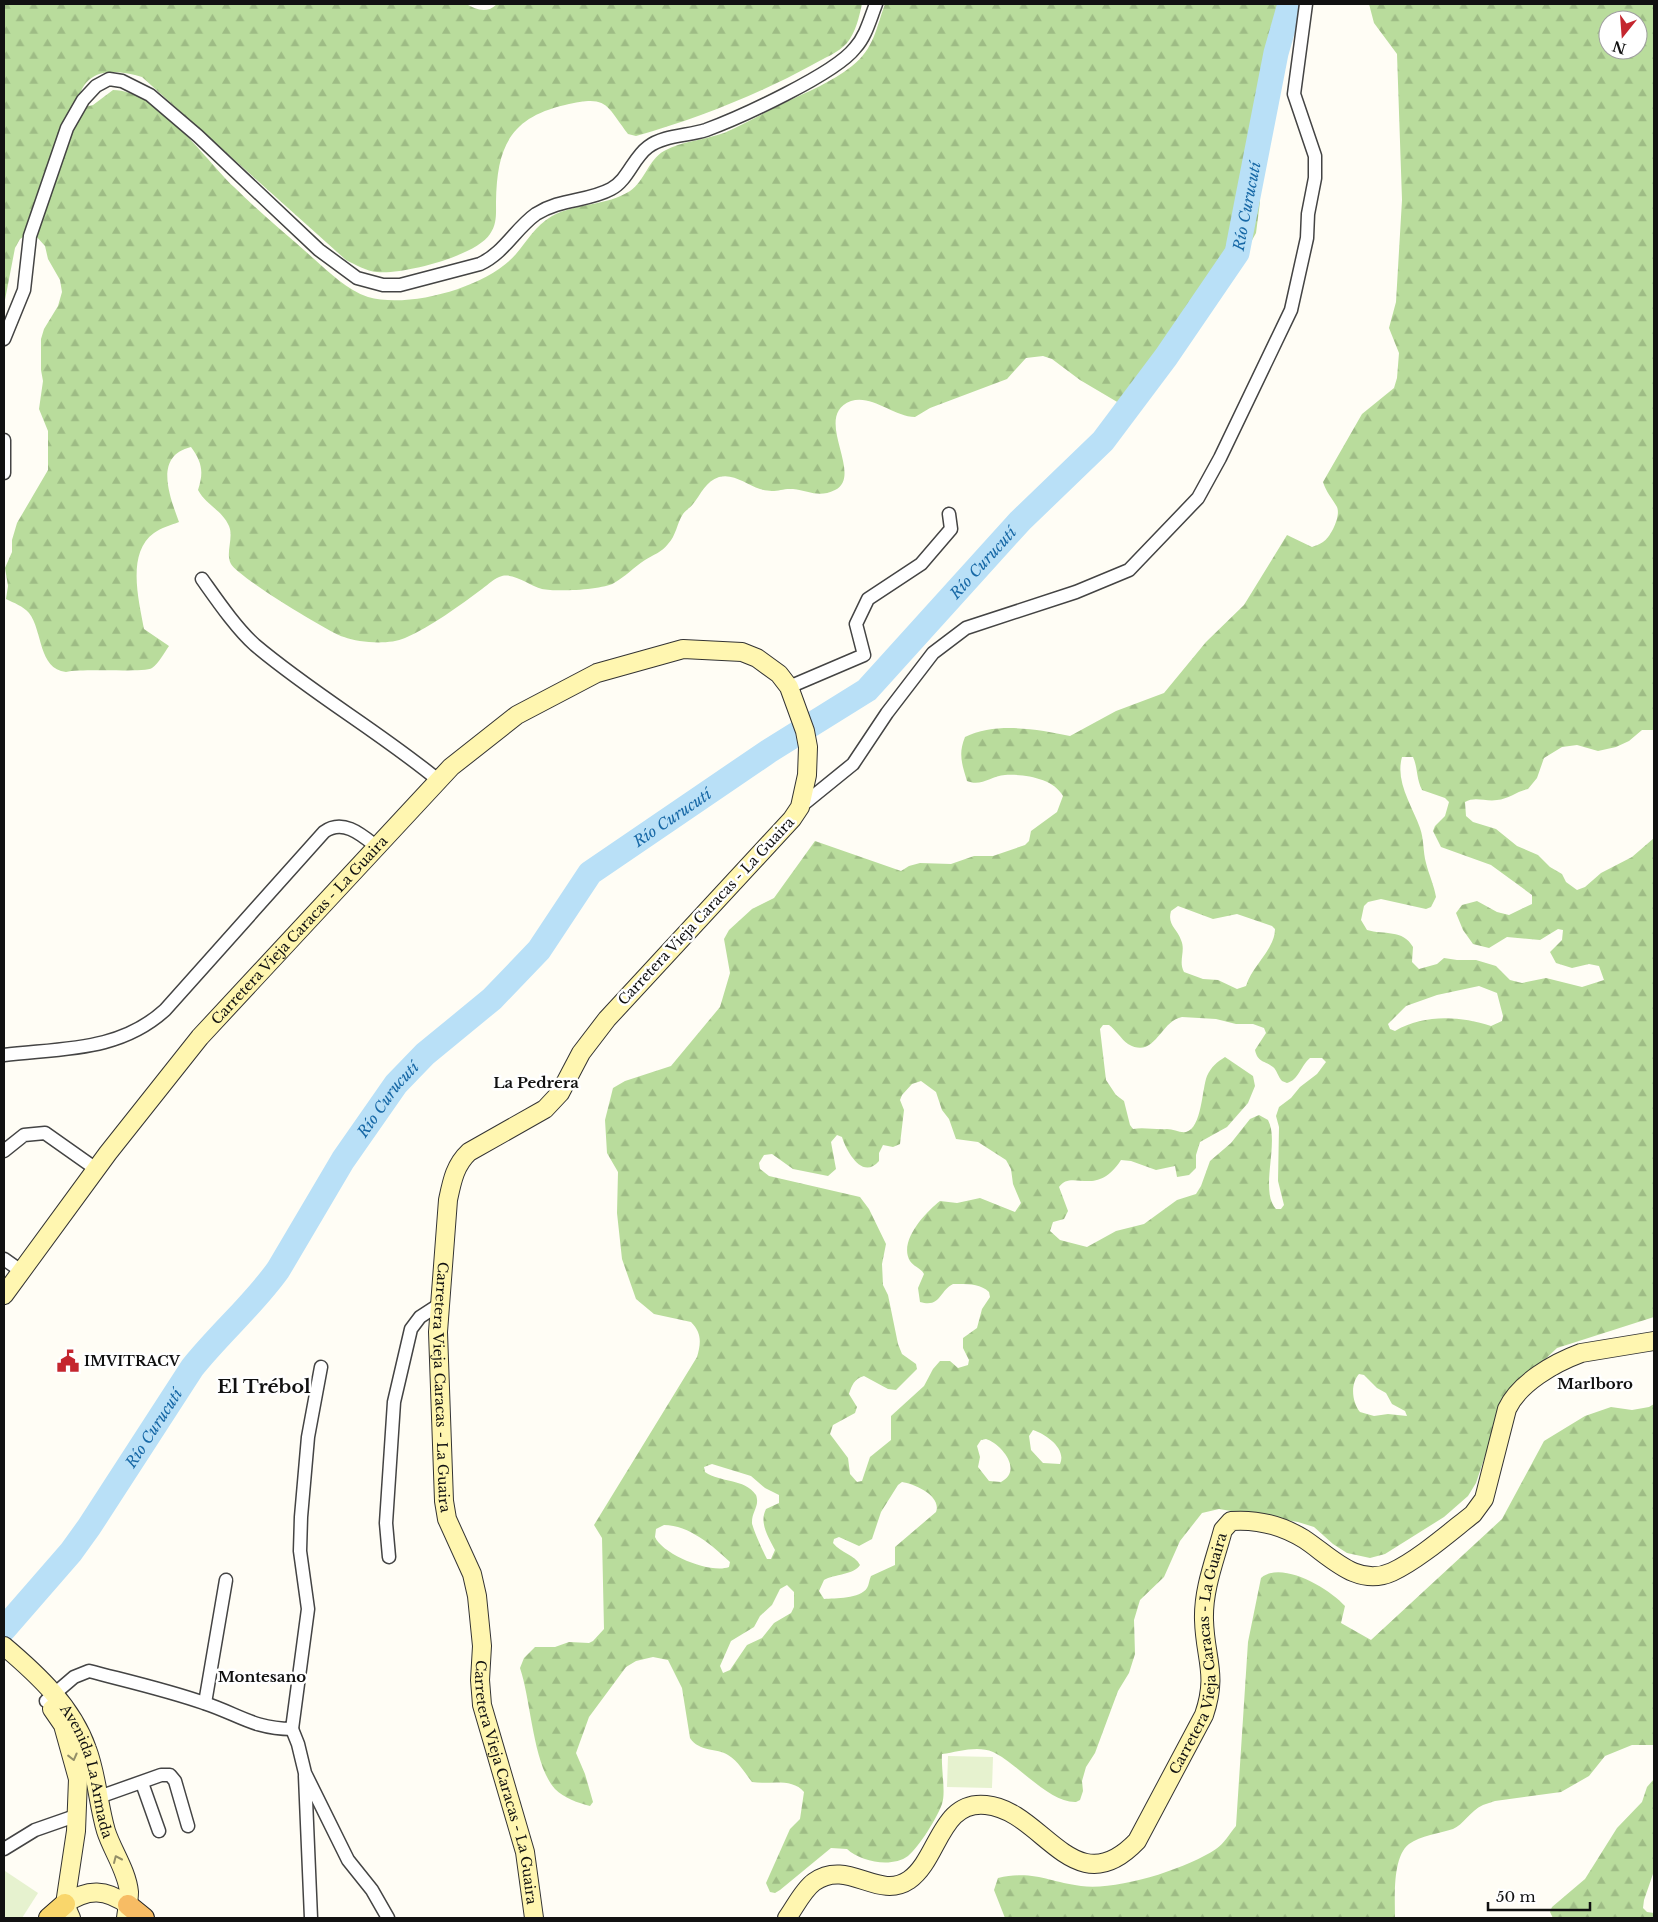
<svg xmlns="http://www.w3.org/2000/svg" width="1658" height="1922" font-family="'Libre Baskerville',serif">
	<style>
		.forest { fill: url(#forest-firs); fill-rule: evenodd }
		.pitch { fill: #e6f2cf }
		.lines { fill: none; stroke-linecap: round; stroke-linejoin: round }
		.river { stroke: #b9e0f7; stroke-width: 25 }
		.minor-casing { stroke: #444; stroke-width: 15 }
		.secondary-casing { stroke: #333; stroke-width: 20 }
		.primary-casing { stroke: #222; stroke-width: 22 }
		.trunk-casing { stroke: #222; stroke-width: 22 }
		.minor { stroke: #fff; stroke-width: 12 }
		.secondary { stroke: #fff6b0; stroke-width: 18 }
		.primary { stroke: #f9d66b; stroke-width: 20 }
		.trunk { stroke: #f7bc64; stroke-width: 20 }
		.oneway { stroke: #948f68 }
		.labels { text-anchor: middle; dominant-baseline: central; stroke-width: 5; stroke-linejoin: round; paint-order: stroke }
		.street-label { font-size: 14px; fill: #111; stroke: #fff }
		.poi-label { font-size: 14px; font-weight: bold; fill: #111; stroke: #fff; text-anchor: start }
		.water-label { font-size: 15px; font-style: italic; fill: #1768a6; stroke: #fff }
		.neighbourhood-label { font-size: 15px; font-weight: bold; fill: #111; stroke: #fff }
		.district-label { font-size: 19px; font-weight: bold; fill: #111; stroke: #fff }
	</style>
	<defs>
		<pattern id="forest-firs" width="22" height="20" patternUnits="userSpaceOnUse" patternTransform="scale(1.25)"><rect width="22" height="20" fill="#b9dc9c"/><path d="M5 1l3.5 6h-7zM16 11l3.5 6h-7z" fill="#9ebc85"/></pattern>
	</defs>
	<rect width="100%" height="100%" fill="#fffdf5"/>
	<!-- forest -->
	<g class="forest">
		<path d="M 4,4 L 466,4 C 477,10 487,14 497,4 L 862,4 C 859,17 856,32 847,43 C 838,53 824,58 812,65 C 757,95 697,119 636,136 L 628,134 C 605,104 608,95 565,105 C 509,118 497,148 496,202 C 496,214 497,224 490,234 C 476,256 402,275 377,272 C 366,271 356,265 346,260 L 142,77 C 117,69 86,67 79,98 L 85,107 L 93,105 L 113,90 C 157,90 204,158 234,187 C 259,212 287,235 313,258 C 330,273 347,290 368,297 C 409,309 488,287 516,254 C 528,240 535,226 552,216 C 576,203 607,206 630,191 C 645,181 648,160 664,151 C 681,141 705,140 724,133 C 744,124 764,113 784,103 C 807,92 832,82 852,66 C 874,49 876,28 885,4 L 1281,4 L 1285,27 L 1281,61 L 1279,72 L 1261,99 L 1248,150 L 1247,165 L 1260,202 L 1256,233 L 1227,285 L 1206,306 L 1185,339 L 1159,365 L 1147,385 L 1124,406 L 1080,380 L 1052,359 L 1043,356 L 1026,358 L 1007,379 L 930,408 L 915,417 C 893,416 871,394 851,401 C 811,416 865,475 835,490 C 819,498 809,491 793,489 C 780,488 776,494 760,489 C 747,485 734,473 719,477 C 706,481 701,494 693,504 C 690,508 686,510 683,514 C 677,523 676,536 668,544 C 662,552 653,555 645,560 C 634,567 625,577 614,583 C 602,590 556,592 542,589 C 530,586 515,573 502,576 C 494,578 489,584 482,589 C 459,606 432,626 405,638 C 389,645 360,643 344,637 C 328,632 237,576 231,564 C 225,553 234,538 229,526 C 222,510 206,505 198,490 C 204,472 202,462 191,447 C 153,456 170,497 179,522 C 171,525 161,528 154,533 C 126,553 139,601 144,629 L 169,646 C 164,653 159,663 152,668 C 145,673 83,668 66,672 C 38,669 43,631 29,613 C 23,606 14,603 6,599 L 8,586 L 5,568 L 12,552 L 12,540 L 17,523 L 48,470 L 48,431 L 39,409 L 43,381 L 41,370 L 41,339 L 44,329 L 58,306 L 62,292 L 60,280 L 48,259 L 45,246 L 35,235 L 29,233 L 20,239 L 15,248 L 4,305 Z"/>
		<path d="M 1369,4 L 1654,4 L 1654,730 L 1642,730 L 1629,741 L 1616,747 L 1598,751 L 1577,745 L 1562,747 L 1544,758 L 1537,778 L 1528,789 C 1517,791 1509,799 1497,800 C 1486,802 1475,796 1465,802 L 1466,816 L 1473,822 L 1496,829 L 1517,846 L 1538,855 L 1550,867 L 1562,874 L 1566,882 L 1577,890 L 1585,887 L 1601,873 L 1632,857 L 1654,838 L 1654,1317 L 1557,1348 L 1539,1365 L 1500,1411 L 1476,1483 L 1468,1496 L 1444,1517 L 1385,1554 L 1370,1558 L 1347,1553 L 1333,1544 L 1314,1527 L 1298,1522 L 1219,1509 L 1202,1513 L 1180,1541 L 1164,1577 L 1140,1600 L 1134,1620 L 1135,1654 L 1129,1673 L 1118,1691 L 1095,1753 L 1086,1767 L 1082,1781 L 1083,1791 L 1080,1800 L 1076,1802 C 1049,1803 1017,1763 993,1752 C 977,1745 958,1752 942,1754 C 941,1768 946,1793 942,1804 C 937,1818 919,1847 908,1856 C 892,1868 861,1862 847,1849 L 831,1848 L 780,1890 L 775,1893 L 770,1892 L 766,1883 L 790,1829 L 800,1819 L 804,1792 C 792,1777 768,1785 752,1782 C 744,1772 739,1762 728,1755 C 717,1748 699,1752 690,1738 L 682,1688 L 668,1660 L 653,1657 L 636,1661 L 626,1667 L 589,1717 L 576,1753 L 585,1774 L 593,1802 L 590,1806 C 578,1803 564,1798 555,1789 C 533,1765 531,1700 520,1668 L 524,1658 L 535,1647 L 555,1647 L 569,1642 L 589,1643 L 593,1641 L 604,1629 L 602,1538 L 594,1525 L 697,1357 C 701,1343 702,1333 691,1322 L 654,1314 L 636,1299 L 622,1259 L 617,1213 L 618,1172 L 607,1153 L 605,1120 L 613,1088 L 625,1081 L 671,1066 L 720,1007 L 730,973 L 724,939 L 729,930 L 752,909 L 774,898 L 815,841 L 901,871 L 909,866 L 920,863 L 951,864 L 974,856 L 993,856 L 1025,845 L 1029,841 L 1031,831 L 1057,812 L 1063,796 C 1053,778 1024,774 1005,775 C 991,776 981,787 967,781 C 962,764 958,754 965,737 C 996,722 1037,729 1070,736 L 1116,711 L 1164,693 L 1206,642 L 1244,605 L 1287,535 L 1312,547 C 1315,546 1320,544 1323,542 C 1331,537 1341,516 1337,507 C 1332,498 1326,492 1323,482 L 1362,414 L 1394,388 L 1397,378 L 1399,353 L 1389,328 L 1396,302 L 1402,200 L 1397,54 L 1374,23 ZM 1608,20 L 1638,20 L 1638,50 L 1608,50 ZM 1402,757 L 1413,757 C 1418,768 1416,778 1422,790 L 1445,798 L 1449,802 L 1445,816 L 1435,826 L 1433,831 L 1441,847 L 1491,865 L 1532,895 L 1532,904 L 1509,915 L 1497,912 L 1477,901 L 1462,905 L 1456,913 L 1463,930 L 1473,944 L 1489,948 L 1507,937 L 1540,940 L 1558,929 L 1563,930 L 1562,940 L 1550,952 L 1556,963 L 1572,968 L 1589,964 L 1599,966 L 1604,980 L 1582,987 L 1546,978 L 1522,983 L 1510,980 L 1496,966 L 1476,960 L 1457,960 L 1444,958 L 1437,964 L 1419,969 L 1412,962 L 1413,947 C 1403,929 1384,935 1367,930 L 1361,920 L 1364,906 L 1368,902 L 1381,899 L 1426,909 L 1431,907 L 1436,897 C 1434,885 1429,875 1426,863 C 1423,852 1424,839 1420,828 C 1412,805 1395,782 1402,757 ZM 1178,906 L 1213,919 L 1237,914 L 1272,926 L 1275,929 C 1275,949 1252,966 1246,986 L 1237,989 L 1218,980 L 1203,979 L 1184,972 C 1178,961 1186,951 1181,940 C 1177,928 1167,925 1171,911 ZM 1479,986 L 1497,993 L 1503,1016 L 1502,1021 L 1491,1026 C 1460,1016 1424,1014 1395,1031 L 1390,1029 L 1388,1024 L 1406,1006 L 1437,995 ZM 1182,1017 L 1216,1019 L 1236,1024 L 1253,1024 L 1264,1028 L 1266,1033 L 1255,1050 C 1258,1063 1264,1060 1273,1067 C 1277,1070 1278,1077 1282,1081 L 1287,1083 C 1299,1080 1301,1065 1310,1058 L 1322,1058 L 1326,1062 L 1317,1074 L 1300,1087 L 1291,1098 L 1279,1107 L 1276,1116 L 1279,1127 L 1278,1181 L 1284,1205 L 1281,1209 L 1276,1209 C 1259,1191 1280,1142 1268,1120 L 1259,1115 L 1250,1119 L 1231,1143 L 1210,1161 L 1201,1186 L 1196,1194 L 1177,1200 L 1144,1224 L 1116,1231 L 1087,1247 L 1060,1240 L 1050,1231 L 1053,1222 L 1064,1219 L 1068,1211 L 1059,1187 C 1072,1168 1096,1199 1121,1160 L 1131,1161 L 1156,1170 L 1175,1166 L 1177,1177 L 1189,1175 L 1196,1168 L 1196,1155 L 1200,1142 L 1227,1127 L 1248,1103 L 1255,1086 L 1253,1076 L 1225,1057 C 1217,1062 1211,1067 1207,1076 C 1202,1088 1202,1128 1186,1132 C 1180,1133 1173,1129 1167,1129 C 1156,1130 1144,1127 1133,1129 L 1130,1125 L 1124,1101 L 1116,1095 L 1106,1080 L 1100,1029 L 1103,1025 L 1109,1025 C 1116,1030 1121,1039 1128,1044 C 1155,1060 1160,1021 1182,1017 ZM 921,1081 L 936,1092 L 942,1110 L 949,1119 L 956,1139 L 978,1142 L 1006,1160 L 1011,1169 L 1013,1184 L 1021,1203 L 1015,1212 L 980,1198 L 957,1203 L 940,1201 C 926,1212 898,1241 910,1261 C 914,1267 921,1268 924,1274 L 918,1288 L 920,1302 C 941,1308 939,1291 953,1284 C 965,1284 980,1283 989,1292 L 990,1297 L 982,1309 L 977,1328 L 963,1338 L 963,1348 L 969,1360 L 968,1365 L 958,1368 L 950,1361 L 940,1361 L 933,1369 L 924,1386 L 891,1416 L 891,1440 L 870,1457 L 862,1481 L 857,1482 L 850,1474 L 848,1458 L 830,1434 L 833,1425 L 855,1413 L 857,1407 L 849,1394 C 852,1385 854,1379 864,1376 L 888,1389 L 896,1390 L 917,1369 L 916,1364 L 902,1354 L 898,1344 L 888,1295 L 883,1285 L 882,1264 L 886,1244 L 869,1209 L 860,1197 L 769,1176 L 760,1169 L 759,1163 L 764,1155 L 772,1154 L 793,1169 L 828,1176 L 836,1169 L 831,1142 L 837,1135 L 842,1137 C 846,1150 862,1181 879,1161 L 879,1153 L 883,1145 L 893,1147 L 900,1144 L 904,1110 L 900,1100 L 902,1095 L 912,1084 ZM 1359,1374 L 1364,1375 L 1377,1388 L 1386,1393 L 1392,1404 L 1405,1411 L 1407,1416 L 1388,1414 L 1374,1416 L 1360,1412 C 1352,1402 1350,1384 1359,1374 ZM 1033,1430 C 1046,1434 1067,1449 1060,1464 L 1043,1463 L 1031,1450 L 1029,1436 ZM 986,1439 C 1000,1443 1024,1470 1001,1482 L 989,1481 L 978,1467 L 980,1457 L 977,1446 L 981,1440 ZM 712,1464 L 751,1476 L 765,1488 L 779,1495 L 779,1503 L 766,1509 C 759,1523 768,1536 775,1550 L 771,1559 L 767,1559 C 764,1554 751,1525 752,1522 C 752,1511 760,1506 756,1495 C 744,1478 721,1483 705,1472 L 704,1467 ZM 902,1482 C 915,1484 942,1496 936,1512 L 895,1547 L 895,1565 L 871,1576 C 869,1580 869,1585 867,1588 C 860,1599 835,1598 824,1599 L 819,1591 L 824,1580 C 834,1574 854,1575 860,1565 C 855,1555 841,1553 833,1543 L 834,1539 L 839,1537 L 859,1546 L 872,1539 L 881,1512 L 898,1485 ZM 664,1525 C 689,1525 713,1546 730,1562 L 729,1567 C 711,1574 663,1555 655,1537 L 656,1529 ZM 787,1585 L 794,1592 L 794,1607 L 791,1613 L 774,1623 L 762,1638 L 747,1645 L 730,1670 L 723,1673 L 720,1666 L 731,1641 L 754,1627 L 760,1616 L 772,1605 L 780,1589 Z"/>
		<path d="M 1654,1404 L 1654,1745 L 1632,1745 L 1605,1756 L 1589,1776 L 1561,1792 L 1495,1801 L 1483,1805 C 1470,1811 1463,1825 1453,1829 C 1440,1833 1420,1836 1409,1844 C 1392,1857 1395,1898 1395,1918 L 1005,1918 L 994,1890 L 998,1878 C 1034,1870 1048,1882 1081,1886 C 1117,1891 1186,1869 1216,1849 C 1224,1844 1230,1833 1236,1826 L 1248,1642 L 1261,1578 C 1281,1560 1329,1588 1345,1606 L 1341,1623 L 1371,1640 L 1502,1519 L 1544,1441 L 1585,1416 L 1611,1407 L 1632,1410 L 1649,1407 Z"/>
		<path d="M 1654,1779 L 1654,1871 L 1644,1900 L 1643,1908 L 1647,1912 L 1654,1913 L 1654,1918 L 1553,1918 L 1550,1912 L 1552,1907 L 1585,1879 L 1617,1828 L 1642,1802 L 1647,1787 Z"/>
	</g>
	<!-- pitch -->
	<g class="pitch">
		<path d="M 948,1756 L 993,1757 L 992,1788 L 947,1787 Z"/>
		<path d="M 5,1871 L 38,1893 L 22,1918 L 4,1918 Z"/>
	</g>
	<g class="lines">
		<!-- river -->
		<path class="river" id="s1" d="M 4,1629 L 71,1552 L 89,1527 L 192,1368 C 219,1334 253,1305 278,1270 L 343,1160 L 396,1084 L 425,1054 L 492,999 L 539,950 L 590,873 L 769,751 L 867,690 L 1020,521 L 1103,441 L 1166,357 L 1237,253 L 1276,53 L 1290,4"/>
		<defs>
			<g id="minor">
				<path d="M 4,339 L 24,290 L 30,236 L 67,128 L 83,100 L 96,86 L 109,79 L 122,81 L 150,95 L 198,136 L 319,250 L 357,278 L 383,285 L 400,285 L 480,264 C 504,253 515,229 536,214 C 561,198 587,202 611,189 C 628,180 633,158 648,147 C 664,135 688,136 706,130 C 739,118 835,74 855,48 C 866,36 870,19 876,4"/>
				<path d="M 4,440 L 4,473"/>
				<path d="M 202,579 C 217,600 236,628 255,645 C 313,694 380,732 438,780"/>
				<path d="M 789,687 L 864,655 L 856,624 L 868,599 L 921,564 L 951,529 L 949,514"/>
				<path d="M 800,807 L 853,764 L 887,713 L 933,653 L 966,628 L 1076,592 L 1129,570 L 1198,498 L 1220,458 L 1291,310 L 1307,238 L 1308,214 L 1315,178 L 1315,156 L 1294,94 L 1306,4"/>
				<path d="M 4,1055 C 61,1048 119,1052 165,1010 L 324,832 C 343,818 362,835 377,847"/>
				<path d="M 4,1151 L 24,1135 L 45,1133 L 96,1169"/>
				<path d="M 4,1259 L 21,1271"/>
				<path d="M 389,1557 L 386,1523 L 394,1402 L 411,1329 L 420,1317 L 440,1304"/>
				<path d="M 46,1701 L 74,1677 L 89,1671 C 127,1681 167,1690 204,1703 C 238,1714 254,1729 292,1729 L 308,1609 L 300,1551 L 301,1517 L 308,1437 L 321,1367"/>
				<path d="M 205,1703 L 226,1580"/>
				<path d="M 292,1729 L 298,1744 L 305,1773 L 348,1860 L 372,1890 L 388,1918"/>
				<path d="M 305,1776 L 311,1918"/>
				<path d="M 142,1783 L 159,1831"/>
				<path d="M 99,1797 L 161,1775 L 170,1775 L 175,1781 L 188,1826"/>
				<path d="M 4,1849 L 35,1830 L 78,1815"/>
			</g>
			<g id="secondary">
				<path id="s2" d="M 4,1295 L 108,1153 L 200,1037 L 451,767 L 517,715 L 597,673 L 683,649 L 742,652 L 757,658 L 779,674 L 789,687 L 805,731 L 808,747 L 807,775 L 800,807 L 792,819 L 607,1019 L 581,1053 L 560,1093 L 545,1109 L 469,1152 C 455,1165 452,1181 448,1200 L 438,1332 L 444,1501 L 447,1519 L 472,1574 L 477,1596 L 482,1646 L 480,1680 L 482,1705 L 525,1852 L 534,1918"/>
				<path id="s3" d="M 4,1646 C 37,1674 72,1706 87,1749 C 97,1775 98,1804 106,1831 C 112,1850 127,1871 129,1892 C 129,1900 127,1910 126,1918"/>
				<path d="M 52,1709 L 63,1725 L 78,1779 L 76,1831 L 65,1904 L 71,1918"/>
				<path d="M 65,1904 C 88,1888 106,1889 128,1905"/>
				<path id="s4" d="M 787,1918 C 795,1907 803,1890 814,1882 C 848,1858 878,1901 909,1880 C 939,1859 940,1800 986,1805 C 1043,1810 1074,1907 1137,1841 L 1204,1715 C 1218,1674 1205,1659 1204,1620 C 1203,1589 1215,1560 1223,1530 L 1231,1521 C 1257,1519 1281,1525 1304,1539 C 1330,1556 1357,1588 1392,1572 C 1418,1560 1450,1532 1473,1514 L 1484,1499 L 1507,1409 C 1519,1383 1554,1363 1581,1353 L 1654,1341"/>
			</g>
			<path id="primary" d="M 49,1918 L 65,1904"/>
			<path id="trunk" d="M 128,1905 L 144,1918"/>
		</defs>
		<!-- minor casing -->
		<use href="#minor" class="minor-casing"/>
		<!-- secondary casing -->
		<use href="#secondary" class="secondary-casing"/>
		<!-- primary casing -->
		<use href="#primary" class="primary-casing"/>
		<!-- trunk casing -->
		<use href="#trunk" class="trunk-casing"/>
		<!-- minor -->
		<use href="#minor" class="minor"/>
		<!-- secondary -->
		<use href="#secondary" class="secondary"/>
		<!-- primary -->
		<use href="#primary" class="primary"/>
		<!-- trunk -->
		<use href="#trunk" class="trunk"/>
	</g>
	<!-- one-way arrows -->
	<defs><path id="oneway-chevron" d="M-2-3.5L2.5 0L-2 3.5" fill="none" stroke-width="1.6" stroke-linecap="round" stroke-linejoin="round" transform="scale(1.25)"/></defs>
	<g class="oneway">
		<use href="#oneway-chevron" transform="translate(73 1757) rotate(76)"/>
		<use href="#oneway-chevron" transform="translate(117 1859) rotate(-114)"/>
	</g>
	<!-- icons -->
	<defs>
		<symbol id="civic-bare" viewBox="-9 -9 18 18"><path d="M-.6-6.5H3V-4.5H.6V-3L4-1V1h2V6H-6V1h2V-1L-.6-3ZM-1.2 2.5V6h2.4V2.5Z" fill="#c4262e" stroke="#fff" stroke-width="2.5" paint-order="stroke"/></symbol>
	</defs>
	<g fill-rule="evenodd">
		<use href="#civic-bare" x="52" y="1345" width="32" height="32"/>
	</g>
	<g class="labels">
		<!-- street labels -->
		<g class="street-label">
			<text transform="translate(706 911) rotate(-47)">Carretera Vieja Caracas - La Guaira</text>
			<text stroke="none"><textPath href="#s2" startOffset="470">Carretera Vieja Caracas - La Guaira</textPath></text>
			<text stroke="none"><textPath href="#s2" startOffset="1924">Carretera Vieja Caracas - La Guaira</textPath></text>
			<text stroke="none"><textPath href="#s4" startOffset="636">Carretera Vieja Caracas - La Guaira</textPath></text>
			<text stroke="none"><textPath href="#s3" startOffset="155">Avenida La Armada</textPath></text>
			<text stroke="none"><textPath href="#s2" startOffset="2329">Carretera Vieja Caracas - La Guaira</textPath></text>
		</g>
		<!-- poi labels -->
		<g class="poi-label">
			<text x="84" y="1361">IMVITRACV</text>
		</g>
		<!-- water labels -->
		<g class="water-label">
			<text stroke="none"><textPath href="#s1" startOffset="1916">Río Curucutí</textPath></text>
			<text stroke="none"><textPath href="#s1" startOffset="1466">Río Curucutí</textPath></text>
			<text stroke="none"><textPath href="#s1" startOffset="1061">Río Curucutí</textPath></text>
			<text stroke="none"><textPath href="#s1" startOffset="656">Río Curucutí</textPath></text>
			<text stroke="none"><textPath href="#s1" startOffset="251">Río Curucutí</textPath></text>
		</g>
		<!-- neighbourhood labels -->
		<g class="neighbourhood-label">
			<text x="536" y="1082">La Pedrera</text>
			<text x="1595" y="1383">Marlboro</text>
			<text x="262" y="1676">Montesano</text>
		</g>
		<!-- district labels -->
		<g class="district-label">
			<text x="264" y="1386">El Trébol</text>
		</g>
	</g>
	<!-- border -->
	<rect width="1658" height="1922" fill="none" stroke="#111111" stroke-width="10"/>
	<!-- north arrow -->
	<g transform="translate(1623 35) rotate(197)"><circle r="24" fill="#ffffff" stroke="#a0a0a0"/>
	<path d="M0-4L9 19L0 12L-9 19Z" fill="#c4262e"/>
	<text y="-8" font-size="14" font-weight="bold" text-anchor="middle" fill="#111111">N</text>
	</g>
	<!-- scale -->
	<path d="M1488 1902v8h102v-8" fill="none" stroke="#111111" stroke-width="2.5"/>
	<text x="1496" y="1902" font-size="15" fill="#111111" stroke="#ffffff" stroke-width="4" paint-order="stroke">50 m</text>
</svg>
